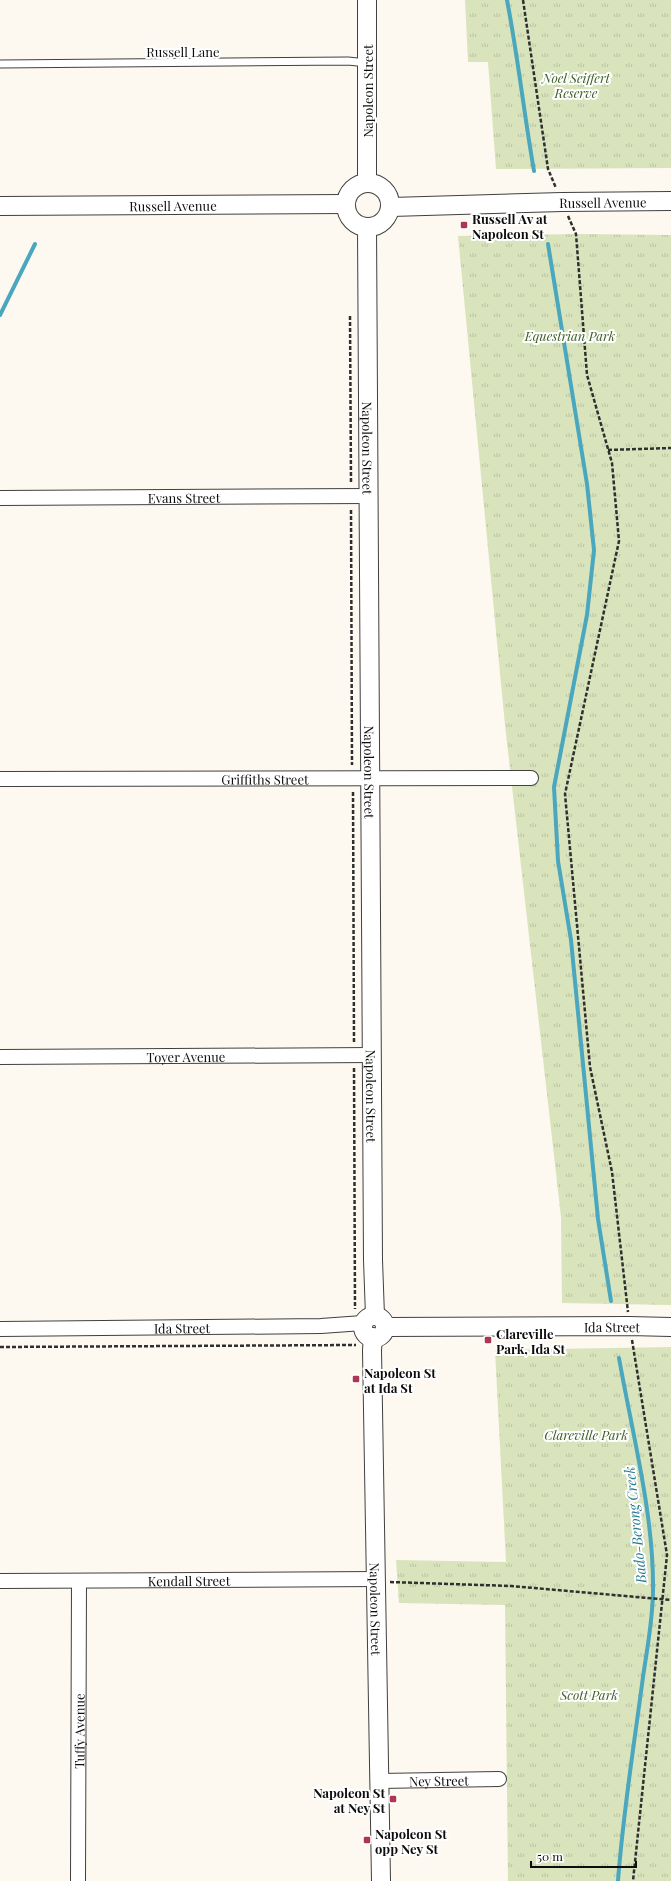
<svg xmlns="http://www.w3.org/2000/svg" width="671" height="1881" font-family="'Playfair Display',serif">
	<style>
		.park { fill: url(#park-tufts) }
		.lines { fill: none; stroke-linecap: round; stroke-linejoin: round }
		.stream { stroke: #4aa7bd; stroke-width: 4 }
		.service-casing { stroke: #404040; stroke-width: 9 }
		.minor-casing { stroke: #404040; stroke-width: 16 }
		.tertiary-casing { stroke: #404040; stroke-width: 20 }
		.path { stroke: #2f2f2f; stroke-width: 2.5; stroke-dasharray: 4 2; stroke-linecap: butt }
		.service { stroke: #fff; stroke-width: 7 }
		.minor { stroke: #fff; stroke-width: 14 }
		.tertiary { stroke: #fff; stroke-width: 18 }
		.poi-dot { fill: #ad3654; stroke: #fff; stroke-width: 1.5 }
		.labels { text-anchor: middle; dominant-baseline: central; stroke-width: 4; stroke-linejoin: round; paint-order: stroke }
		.street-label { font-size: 13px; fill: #0d0d0d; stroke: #fff }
		.park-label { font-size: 13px; font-style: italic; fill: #3d5d25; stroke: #fff }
		.poi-label { font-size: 13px; font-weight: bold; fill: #0d0d0d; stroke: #fff; text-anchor: start }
		.water-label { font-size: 14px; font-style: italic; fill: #267890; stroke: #fff }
	</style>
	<defs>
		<pattern id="park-tufts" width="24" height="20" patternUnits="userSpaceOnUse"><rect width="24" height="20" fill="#d9e4bd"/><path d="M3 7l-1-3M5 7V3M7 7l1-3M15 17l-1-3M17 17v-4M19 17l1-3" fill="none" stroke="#b9c2a1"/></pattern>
	</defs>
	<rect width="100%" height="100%" fill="#fdf8f0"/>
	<!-- park -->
	<g class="park">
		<path d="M 465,0 L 671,0 L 671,168 L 496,169 L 488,62 L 468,62 Z"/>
		<path d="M 576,234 L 671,235 L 671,1305 L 562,1303 L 561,1217 L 505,725 L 458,236 Z"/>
		<path d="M 671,1347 L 671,1881 L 508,1881 L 505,1605 L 399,1603 L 396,1560 L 506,1562 L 495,1350 Z"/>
	</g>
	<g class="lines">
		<!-- stream -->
		<g class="stream">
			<path d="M 507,0 C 518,57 524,114 534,171"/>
			<path d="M 548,244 L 587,484 L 594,550 L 587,615 L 554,787 L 558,861 L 571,940 L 598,1219 L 611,1301"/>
			<path d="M 0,315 L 35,244"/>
			<path d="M 618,1881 C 623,1813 634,1745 643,1677 C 647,1649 653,1619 653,1590 C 654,1515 632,1432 619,1358"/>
		</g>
		<defs>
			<path id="service" d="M 0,64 L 348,61 L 367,63"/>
			<g id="minor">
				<path id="s1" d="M 0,498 L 369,496"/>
				<path id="s2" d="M 0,779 L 531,778"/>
				<path id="s3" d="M 0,1057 L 372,1055"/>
				<path id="s4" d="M 0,1329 L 321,1326 L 363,1323"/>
				<path id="s5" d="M 0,1581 L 377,1579"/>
				<path id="s6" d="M 379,1781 L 499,1779"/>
				<path id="s7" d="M 78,1881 L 79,1581"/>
			</g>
			<g id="tertiary">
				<path d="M 367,0 L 367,182"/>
				<circle cx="368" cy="205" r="22"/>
				<path id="s8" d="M 0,206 L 346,204"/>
				<path id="s9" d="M 391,207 L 562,202 L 671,201"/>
				<path id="s10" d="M 367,227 L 373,1260 L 375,1316"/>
				<circle cx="374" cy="1327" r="11"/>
				<path id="s11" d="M 385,1327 L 629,1326 L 671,1327"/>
				<path id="s12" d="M 373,1337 L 372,1350 L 381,1881"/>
			</g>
		</defs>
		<!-- service casing -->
		<use href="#service" class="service-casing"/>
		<!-- minor casing -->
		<use href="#minor" class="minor-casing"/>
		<!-- tertiary casing -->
		<use href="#tertiary" class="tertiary-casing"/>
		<!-- path -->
		<g class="path">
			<path d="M 523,0 L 548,169 L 556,188"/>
			<path d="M 568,216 L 576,234 L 587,375 L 612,463 L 619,541 L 565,794 L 590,1067 L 612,1172 L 628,1312"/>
			<path d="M 350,316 L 351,483"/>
			<path d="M 608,450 L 671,448"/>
			<path d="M 351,510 L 352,765"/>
			<path d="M 353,792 L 354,1043"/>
			<path d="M 354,1068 L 355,1309"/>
			<path d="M 632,1340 L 667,1555 L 633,1881"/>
			<path d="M 0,1347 L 356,1345"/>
			<path d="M 390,1582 L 511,1586 L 671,1600"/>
		</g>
		<!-- service -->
		<use href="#service" class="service"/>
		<!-- minor -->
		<use href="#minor" class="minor"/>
		<!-- tertiary -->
		<use href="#tertiary" class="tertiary"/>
	</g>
	<!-- markers -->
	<g class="poi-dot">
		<rect x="460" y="221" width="8" height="8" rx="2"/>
		<rect x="484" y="1336" width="8" height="8" rx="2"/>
		<rect x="352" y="1375" width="8" height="8" rx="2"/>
		<rect x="389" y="1795" width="8" height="8" rx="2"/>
		<rect x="363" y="1836" width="8" height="8" rx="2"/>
	</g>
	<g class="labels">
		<!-- street labels -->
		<g class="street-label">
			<text x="183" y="51">Russell Lane</text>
			<text transform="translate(367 91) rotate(-90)">Napoleon Street</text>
			<text stroke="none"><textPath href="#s9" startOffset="212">Russell Avenue</textPath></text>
			<text stroke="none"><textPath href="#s8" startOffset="173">Russell Avenue</textPath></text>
			<text stroke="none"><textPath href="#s10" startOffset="221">Napoleon Street</textPath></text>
			<text stroke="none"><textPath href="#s1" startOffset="184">Evans Street</textPath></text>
			<text stroke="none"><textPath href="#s10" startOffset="545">Napoleon Street</textPath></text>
			<text stroke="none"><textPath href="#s2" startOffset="265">Griffiths Street</textPath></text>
			<text stroke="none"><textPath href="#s3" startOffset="186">Toyer Avenue</textPath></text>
			<text stroke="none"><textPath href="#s10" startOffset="869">Napoleon Street</textPath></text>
			<text stroke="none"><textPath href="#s11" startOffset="227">Ida Street</textPath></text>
			<text stroke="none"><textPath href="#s4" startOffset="182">Ida Street</textPath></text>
			<text stroke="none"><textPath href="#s5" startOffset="189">Kendall Street</textPath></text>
			<text stroke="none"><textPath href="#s12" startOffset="272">Napoleon Street</textPath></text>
			<text stroke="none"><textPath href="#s7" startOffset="150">Tuffy Avenue</textPath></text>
			<text stroke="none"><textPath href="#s6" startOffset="60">Ney Street</textPath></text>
		</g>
		<!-- park labels -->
		<g class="park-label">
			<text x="576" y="77">Noel Seiffert<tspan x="576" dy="15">Reserve</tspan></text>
			<text x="570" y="335">Equestrian Park</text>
			<text x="586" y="1434">Clareville Park</text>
			<text x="589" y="1694">Scott Park</text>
		</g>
		<!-- poi labels -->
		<g class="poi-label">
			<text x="472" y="218">Russell Av at<tspan x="472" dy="15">Napoleon St</tspan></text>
			<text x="496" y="1333">Clareville<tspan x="496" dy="15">Park, Ida St</tspan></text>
			<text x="364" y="1372">Napoleon St<tspan x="364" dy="15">at Ida St</tspan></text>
			<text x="385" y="1792" text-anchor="end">Napoleon St<tspan x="385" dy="15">at Ney St</tspan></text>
			<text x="375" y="1833">Napoleon St<tspan x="375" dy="15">opp Ney St</tspan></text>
		</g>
		<!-- water labels -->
		<g class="water-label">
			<text transform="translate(635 1525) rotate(-96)">Bado-Berong Creek</text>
		</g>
	</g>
	<!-- scale -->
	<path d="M531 1861v6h105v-6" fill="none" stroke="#0d0d0d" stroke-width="2"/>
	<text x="537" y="1861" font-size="12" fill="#0d0d0d" stroke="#ffffff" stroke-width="3" paint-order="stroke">50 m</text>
</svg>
